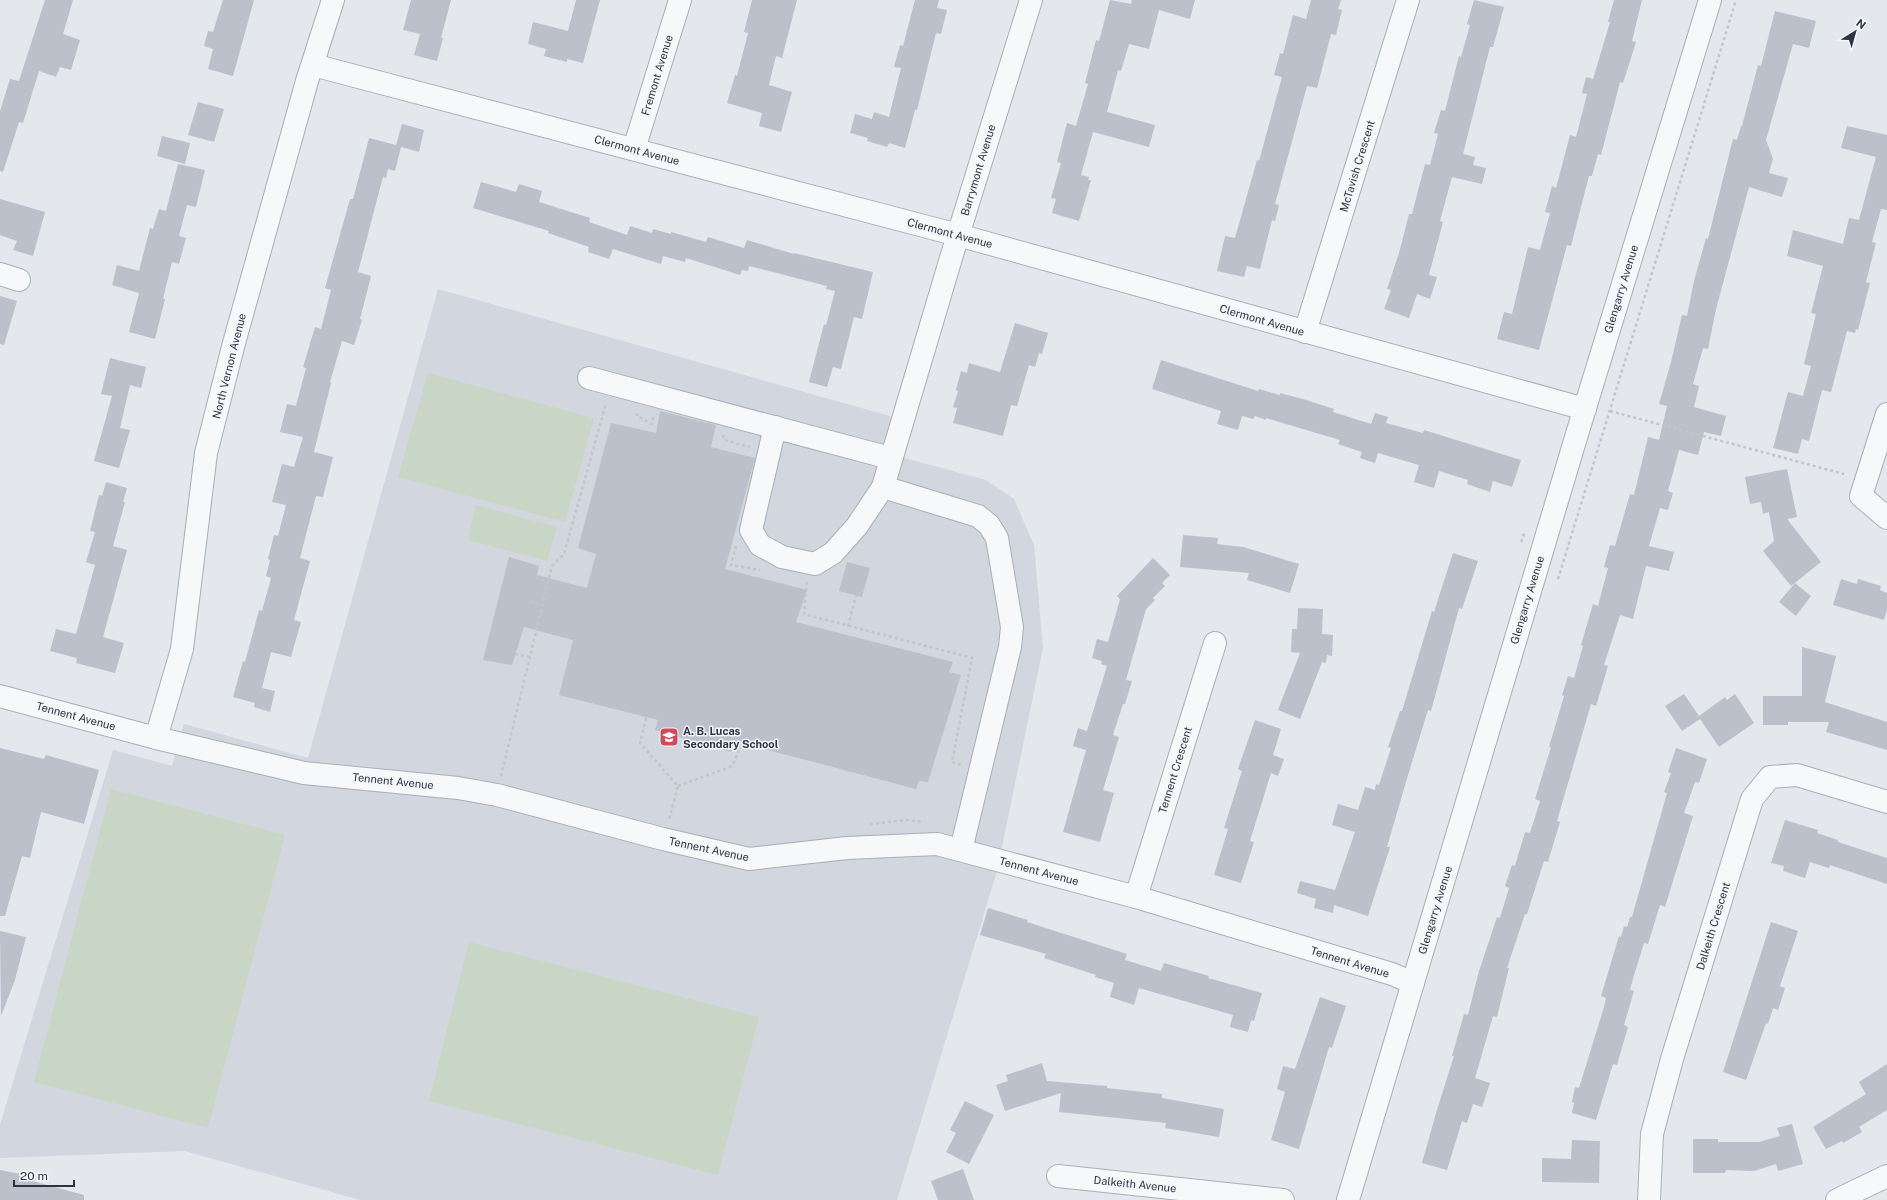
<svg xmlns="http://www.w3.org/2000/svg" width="1887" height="1200" font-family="'Public Sans',sans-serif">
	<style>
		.built { fill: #d2d6de }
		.pitch { fill: #c9d6c5 }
		.building { fill: #bbc0ca }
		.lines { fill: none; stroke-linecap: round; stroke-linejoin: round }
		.minor-casing { stroke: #a9aeb7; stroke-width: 24 }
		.path { stroke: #c2c5cb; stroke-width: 2.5; stroke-dasharray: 3 3; stroke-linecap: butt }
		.minor { stroke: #f7f8fa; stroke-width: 22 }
		.labels { text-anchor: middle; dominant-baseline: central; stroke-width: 3; stroke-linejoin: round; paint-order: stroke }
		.street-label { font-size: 11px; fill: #2b3445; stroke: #f4f6f9 }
		.poi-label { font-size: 11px; font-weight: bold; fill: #2b3445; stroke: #f4f6f9; text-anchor: start }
	</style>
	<rect width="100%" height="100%" fill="#e4e7ec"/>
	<!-- built -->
	<path class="built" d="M 438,289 L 890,416 L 900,455 L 908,459 L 986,480 L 1014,499 L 1034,545 L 1043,648 L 997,871 L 897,1200 L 360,1200 L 185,1151 L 0,1158 L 0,1125 L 113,750 L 172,766 L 184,724 L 308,758 Z"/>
	<!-- pitch -->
	<g class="pitch">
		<path d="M 428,373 L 594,418 L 565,522 L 398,477 Z"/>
		<path d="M 476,505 L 557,527 L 547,561 L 468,540 Z"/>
		<path d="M 111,789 L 285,835 L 208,1128 L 34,1082 Z"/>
		<path d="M 469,942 L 759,1017 L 718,1175 L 429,1101 Z"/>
	</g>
	<!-- building -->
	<g class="building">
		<path d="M 45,0 L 73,0 L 63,34 L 80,40 L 71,70 L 60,67 L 56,77 L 39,71 L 23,123 L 19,122 L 3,172 L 0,171 L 0,111 L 10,79 L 19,81 Z"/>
		<path d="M 223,0 L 254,0 L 233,76 L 208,69 L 213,49 L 204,46 L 208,31 L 213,32 Z"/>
		<path d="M 411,0 L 451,0 L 441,38 L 443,38 L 437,61 L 414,55 L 420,34 L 403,30 Z"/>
		<path d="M 576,0 L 600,0 L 583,63 L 567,59 L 567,62 L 544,56 L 546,49 L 528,44 L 533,22 L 568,31 Z"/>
		<path d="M 752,0 L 797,0 L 782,58 L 776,56 L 769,85 L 792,92 L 781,132 L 759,126 L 762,113 L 727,103 L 735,75 L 737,76 L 748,33 L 744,32 Z"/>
		<path d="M 915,0 L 939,0 L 937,8 L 947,10 L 941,34 L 936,33 L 917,110 L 915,110 L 905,148 L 889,143 L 887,147 L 867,141 L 868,138 L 850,133 L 855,114 L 872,119 L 874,112 L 889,117 L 901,68 L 894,67 L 900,45 L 903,46 Z"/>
		<path d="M 1110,0 L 1131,4 L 1132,0 L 1195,0 L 1190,19 L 1159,10 L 1149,49 L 1129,44 L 1121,71 L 1118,70 L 1107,112 L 1155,125 L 1149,147 L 1093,132 L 1081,175 L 1089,177 L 1088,180 L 1091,180 L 1079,221 L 1052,213 L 1056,199 L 1051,198 L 1061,163 L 1057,162 L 1067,123 L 1076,126 L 1088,84 L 1085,83 L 1096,40 L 1099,41 Z"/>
		<path d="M 1311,0 L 1341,0 L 1338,9 L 1342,10 L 1336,35 L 1331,34 L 1317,88 L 1307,86 L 1275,204 L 1279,205 L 1275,221 L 1272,220 L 1260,269 L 1247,266 L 1244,277 L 1217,271 L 1225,236 L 1235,238 L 1257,160 L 1259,161 L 1282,77 L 1274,75 L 1280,53 L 1283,54 L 1293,15 L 1306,19 Z"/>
		<path d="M 1474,0 L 1504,7 L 1493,47 L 1490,47 L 1463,154 L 1475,157 L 1473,165 L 1486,168 L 1482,184 L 1452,177 L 1440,221 L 1443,222 L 1429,275 L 1437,277 L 1430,299 L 1417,294 L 1409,318 L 1384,309 L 1391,290 L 1387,289 L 1399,253 L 1409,214 L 1412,214 L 1425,164 L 1430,165 L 1438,134 L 1434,133 L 1441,110 L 1445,111 L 1459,56 L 1461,57 L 1470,25 L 1467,24 Z"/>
		<path d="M 1614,0 L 1642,0 L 1632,41 L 1636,42 L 1623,83 L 1620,82 L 1601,155 L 1598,154 L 1592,176 L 1589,176 L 1571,246 L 1567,245 L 1539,350 L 1497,339 L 1504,312 L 1512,314 L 1528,247 L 1540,250 L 1550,213 L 1545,212 L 1552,186 L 1556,188 L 1570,135 L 1576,137 L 1587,94 L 1582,93 L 1586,77 L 1593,79 L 1610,22 L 1608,22 Z"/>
		<path d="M 1775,11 L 1816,21 L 1809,48 L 1793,44 L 1766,140 L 1773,159 L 1769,173 L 1788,178 L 1782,197 L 1749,187 L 1716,309 L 1708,349 L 1703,348 L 1693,384 L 1699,386 L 1694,407 L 1726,416 L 1721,436 L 1704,432 L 1698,455 L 1679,450 L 1668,491 L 1673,493 L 1668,510 L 1660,508 L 1649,546 L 1674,552 L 1669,571 L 1646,566 L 1633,619 L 1620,615 L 1604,665 L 1608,666 L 1596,706 L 1591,704 L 1557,821 L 1560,822 L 1548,862 L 1544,861 L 1527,914 L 1525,914 L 1507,968 L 1509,968 L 1497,1017 L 1493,1016 L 1475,1078 L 1490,1083 L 1482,1107 L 1473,1104 L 1467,1123 L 1462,1121 L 1447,1170 L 1422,1163 L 1436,1113 L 1454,1056 L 1452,1056 L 1464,1014 L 1468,1015 L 1479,971 L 1497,917 L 1500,918 L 1509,888 L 1505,886 L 1512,865 L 1515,866 L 1525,832 L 1530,833 L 1540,801 L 1535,799 L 1551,747 L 1549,747 L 1564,696 L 1562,695 L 1568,676 L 1574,678 L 1583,646 L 1581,645 L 1593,604 L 1598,606 L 1608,568 L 1604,567 L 1610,545 L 1615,546 L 1630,494 L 1634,495 L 1648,437 L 1659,440 L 1667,406 L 1659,404 L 1671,362 L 1682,315 L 1687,316 L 1694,281 L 1706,238 L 1708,239 L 1733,139 L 1737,140 L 1741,126 L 1742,126 L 1758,65 L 1761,66 Z"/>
		<path d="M 198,102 L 224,109 L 214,142 L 188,135 Z"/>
		<path d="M 402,124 L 424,130 L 419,152 L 401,147 L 395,171 L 388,169 L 386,178 L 383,177 L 358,272 L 371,276 L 360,319 L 362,320 L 354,345 L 342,341 L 330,382 L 331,383 L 314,452 L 333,457 L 323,497 L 316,496 L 300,558 L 310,561 L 294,620 L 301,622 L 291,657 L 271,652 L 262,688 L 275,691 L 270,712 L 254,707 L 255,703 L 233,697 L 243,661 L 245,662 L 259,610 L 262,611 L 271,578 L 266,576 L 270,560 L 268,559 L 274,535 L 278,536 L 286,505 L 272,502 L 282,464 L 294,467 L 303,437 L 280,432 L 287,404 L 296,406 L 306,368 L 303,367 L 315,327 L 321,329 L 331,290 L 325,288 L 350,199 L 353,199 L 369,138 L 396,145 Z"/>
		<path d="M 1847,126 L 1887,135 L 1887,210 L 1881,209 L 1872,242 L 1876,243 L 1866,282 L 1870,283 L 1858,330 L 1856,329 L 1855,333 L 1847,331 L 1831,392 L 1822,390 L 1809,441 L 1802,439 L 1798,454 L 1773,448 L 1788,392 L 1803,396 L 1811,366 L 1804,364 L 1816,314 L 1811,313 L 1823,266 L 1787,256 L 1793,230 L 1843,244 L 1849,218 L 1859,220 L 1876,157 L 1841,148 Z"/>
		<path d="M 162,136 L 190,143 L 185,164 L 157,156 Z"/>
		<path d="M 178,164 L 205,170 L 196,207 L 187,205 L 179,236 L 186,238 L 179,264 L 172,262 L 163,299 L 165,299 L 155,339 L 129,332 L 139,293 L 112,285 L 117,265 L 139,271 L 150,228 L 153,229 L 159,209 L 166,211 Z"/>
		<path d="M 481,182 L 516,192 L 519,184 L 542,191 L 539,202 L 590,218 L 589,222 L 627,235 L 630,226 L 652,233 L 653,229 L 671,234 L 671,232 L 706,242 L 708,237 L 744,248 L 747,240 L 794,254 L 794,253 L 873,272 L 862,319 L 854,317 L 841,369 L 833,367 L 827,387 L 809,382 L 824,324 L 826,325 L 835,291 L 826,289 L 827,286 L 749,266 L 748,271 L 742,270 L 740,275 L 686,258 L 685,262 L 663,256 L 661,264 L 613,249 L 609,259 L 588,252 L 589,247 L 548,233 L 549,231 L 473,208 Z"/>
		<path d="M 0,199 L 45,212 L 33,256 L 13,250 L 17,241 L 0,235 Z"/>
		<path d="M 0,296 L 17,301 L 4,345 L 0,344 Z"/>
		<path d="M 1015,323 L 1048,333 L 1042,354 L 1039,353 L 1035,367 L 1029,365 L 1017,406 L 1011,405 L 1003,436 L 953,423 L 957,408 L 953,407 L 958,391 L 956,390 L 961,371 L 967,373 L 969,363 L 1000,372 Z"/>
		<path d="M 110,358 L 146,367 L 141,388 L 130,385 L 120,428 L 130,430 L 119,468 L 94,461 L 112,396 L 101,394 Z"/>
		<path d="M 1161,360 L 1258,391 L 1259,389 L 1280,395 L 1280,393 L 1303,399 L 1334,409 L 1333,412 L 1371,424 L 1375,413 L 1388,417 L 1386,423 L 1423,433 L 1424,430 L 1521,460 L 1512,487 L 1493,481 L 1490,492 L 1467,484 L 1468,480 L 1439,471 L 1434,488 L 1414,482 L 1419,465 L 1378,453 L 1375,463 L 1360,458 L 1362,452 L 1338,444 L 1340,440 L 1266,418 L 1266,420 L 1255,416 L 1253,419 L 1242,416 L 1238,430 L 1217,424 L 1221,411 L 1152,389 Z"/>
		<path d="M 660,411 L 716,425 L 711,447 L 755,458 L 725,569 L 807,590 L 796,622 L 953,662 L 949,672 L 961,675 L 928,782 L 919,781 L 916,789 L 734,741 L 731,752 L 655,730 L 658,720 L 559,695 L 573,640 L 524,627 L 512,665 L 483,660 L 509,557 L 539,566 L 537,575 L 587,588 L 596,554 L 578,548 L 611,423 L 656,433 Z"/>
		<path d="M 1787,469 L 1797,517 L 1787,519 L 1821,562 L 1791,586 L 1763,551 L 1774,541 L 1769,512 L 1763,514 L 1761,502 L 1750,504 L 1745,477 Z"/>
		<path d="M 106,482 L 127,488 L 123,502 L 125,502 L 113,546 L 127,550 L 103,637 L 124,643 L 115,673 L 76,663 L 77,658 L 50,651 L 56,629 L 76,634 L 95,565 L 86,562 L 95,532 L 90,531 L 99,495 L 102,496 Z"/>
		<path d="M 1183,535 L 1218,538 L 1217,544 L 1243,547 L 1299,564 L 1290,593 L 1247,580 L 1249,573 L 1180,567 Z"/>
		<path d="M 1453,553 L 1478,561 L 1462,609 L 1459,608 L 1431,711 L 1428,710 L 1408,775 L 1387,847 L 1390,847 L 1368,916 L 1334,905 L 1333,913 L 1314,908 L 1316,899 L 1297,893 L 1300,881 L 1335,890 L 1355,832 L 1332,825 L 1338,804 L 1358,810 L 1365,787 L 1375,790 L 1376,784 L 1379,785 L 1391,748 L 1388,747 L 1400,711 L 1402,711 L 1432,611 L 1434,612 Z"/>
		<path d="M 1153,558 L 1170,575 L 1162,583 L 1165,586 L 1153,598 L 1155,600 L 1146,609 L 1126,680 L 1132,681 L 1125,704 L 1123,704 L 1113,735 L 1119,737 L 1103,790 L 1114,793 L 1100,842 L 1063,832 L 1086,750 L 1073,746 L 1078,728 L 1087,731 L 1107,666 L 1101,664 L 1102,661 L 1092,658 L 1097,639 L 1108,642 L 1120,599 L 1117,596 Z"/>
		<path d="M 847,562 L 870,568 L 862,597 L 839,591 Z"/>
		<path d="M 1841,579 L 1857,584 L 1858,579 L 1881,586 L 1880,590 L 1887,593 L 1887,610 L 1884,620 L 1833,605 Z"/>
		<path d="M 1795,583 L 1811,596 L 1796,616 L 1779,602 Z"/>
		<path d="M 1298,608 L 1323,609 L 1322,634 L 1333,635 L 1332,656 L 1327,655 L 1326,663 L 1322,662 L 1300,719 L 1278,710 L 1300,653 L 1291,652 L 1292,629 L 1297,629 Z"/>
		<path d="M 1802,647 L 1836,656 L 1825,702 L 1887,722 L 1887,750 L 1826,732 L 1829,722 L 1788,722 L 1788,725 L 1763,725 L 1763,696 L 1802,696 Z"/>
		<path d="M 1684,694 L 1699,716 L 1725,697 L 1727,700 L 1735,694 L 1754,723 L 1719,747 L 1700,719 L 1682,731 L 1665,706 Z"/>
		<path d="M 1255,720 L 1281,729 L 1273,755 L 1284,759 L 1278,776 L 1271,773 L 1250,841 L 1254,842 L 1241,883 L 1214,875 L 1228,829 L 1224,828 L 1242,771 L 1238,769 Z"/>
		<path d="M 0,748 L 44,759 L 46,755 L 99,770 L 84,824 L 41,812 L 30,858 L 22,856 L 5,916 L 0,916 Z"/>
		<path d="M 1676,748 L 1707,759 L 1699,783 L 1695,782 L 1684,813 L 1693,816 L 1665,907 L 1660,905 L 1648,944 L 1644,943 L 1634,975 L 1630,990 L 1634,991 L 1624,1025 L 1628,1027 L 1617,1065 L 1613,1064 L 1596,1120 L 1572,1113 L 1574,1103 L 1572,1102 L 1575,1087 L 1579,1088 L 1604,1007 L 1606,998 L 1601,996 L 1619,936 L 1621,937 L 1624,926 L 1627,927 L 1630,917 L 1632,917 L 1667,793 L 1664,792 L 1671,773 L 1668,772 Z"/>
		<path d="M 1785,820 L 1818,830 L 1817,833 L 1838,840 L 1838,842 L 1887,858 L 1887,884 L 1830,865 L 1829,868 L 1810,862 L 1805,878 L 1783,871 L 1784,866 L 1771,863 Z"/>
		<path d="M 988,908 L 1028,920 L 1027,922 L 1127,954 L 1125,960 L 1161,971 L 1164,963 L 1209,976 L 1208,978 L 1262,993 L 1254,1021 L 1251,1020 L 1248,1032 L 1230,1027 L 1233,1015 L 1139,988 L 1134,1005 L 1110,997 L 1114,983 L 1095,977 L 1096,975 L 1044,958 L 1046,954 L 980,935 Z"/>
		<path d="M 1771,922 L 1798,931 L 1780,986 L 1785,988 L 1778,1010 L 1773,1008 L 1768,1024 L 1766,1023 L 1746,1080 L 1723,1072 Z"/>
		<path d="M 0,931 L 26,937 L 15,980 L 1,1016 Z"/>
		<path d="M 1320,997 L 1346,1006 L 1332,1048 L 1329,1047 L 1299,1149 L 1271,1140 L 1285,1092 L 1277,1089 L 1283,1066 L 1295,1069 Z"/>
		<path d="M 1042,1063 L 1047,1081 L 1107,1086 L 1107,1088 L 1162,1094 L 1162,1098 L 1224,1109 L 1219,1137 L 1165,1128 L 1166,1123 L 1059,1112 L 1061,1093 L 1005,1111 L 996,1085 L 1008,1081 L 1006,1075 Z"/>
		<path d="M 1887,1064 L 1887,1110 L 1859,1127 L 1862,1132 L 1843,1143 L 1842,1141 L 1826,1149 L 1813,1127 L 1866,1094 L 1859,1082 Z"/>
		<path d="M 965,1101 L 994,1115 L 969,1164 L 946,1152 L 956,1133 L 950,1130 Z"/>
		<path d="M 1792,1124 L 1803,1164 L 1778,1171 L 1776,1164 L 1754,1171 L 1726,1170 L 1725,1173 L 1693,1173 L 1693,1139 L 1718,1139 L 1718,1142 L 1759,1142 L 1780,1136 L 1777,1128 Z"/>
		<path d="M 1572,1140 L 1600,1141 L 1599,1183 L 1542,1182 L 1542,1158 L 1571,1159 Z"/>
		<path d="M 963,1169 L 974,1200 L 938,1200 L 931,1181 Z"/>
		<path d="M 0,1170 L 26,1175 L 25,1179 L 84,1195 L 84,1200 L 0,1200 Z"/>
	</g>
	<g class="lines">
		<defs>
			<g id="minor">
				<path d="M 313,65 L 958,235 L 1585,409"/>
				<path d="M 634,149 L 680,0"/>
				<path d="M 0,274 L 19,280"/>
				<path d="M 1305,332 L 1408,0"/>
				<path d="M 589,378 L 890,458"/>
				<path d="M 1887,414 L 1861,496 L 1887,518"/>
				<path d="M 775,427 L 751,530 L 760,545 L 782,557 L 815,564 L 833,553 L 857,526 L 883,487 L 951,258 L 1031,0"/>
				<path d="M 883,487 L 978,516 L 989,525 L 997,538 L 1012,627 L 1010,647 L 961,850"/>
				<path d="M 0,696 L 156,738 L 304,773 L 458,788 L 497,795 L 663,839 L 749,859 L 847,848 L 937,844 L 1136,897 L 1392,974 L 1413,983"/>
				<path d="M 156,738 L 182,649 L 206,453 L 234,343 L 307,81 L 333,0"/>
				<path d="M 1136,897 L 1215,643"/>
				<path d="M 1058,1176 L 1283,1200"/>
				<path d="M 1348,1200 L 1577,434 L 1710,0"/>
				<path d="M 1649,1200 L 1652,1134 L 1672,1059 L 1752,799 L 1770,777 L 1797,775 L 1887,802"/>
				<path d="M 1837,1200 L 1887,1176"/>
			</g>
		</defs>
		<!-- minor casing -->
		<use href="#minor" class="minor-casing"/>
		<!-- path -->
		<g class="path">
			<path d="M 1610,411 L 1844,474"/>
			<path d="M 637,413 L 637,416 L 652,424 L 653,417"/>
			<path d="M 723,435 L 724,440 L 750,447"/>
			<path d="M 1521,542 L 1525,532"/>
			<path d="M 736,546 L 731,565 L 760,570"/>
			<path d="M 536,578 L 549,582"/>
			<path d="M 1558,579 L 1736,0"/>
			<path d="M 807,582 L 804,614 L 972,658 L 952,762 L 961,765"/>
			<path d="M 530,602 L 543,606"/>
			<path d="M 848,626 L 856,596"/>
			<path d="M 515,654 L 530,657"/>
			<path d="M 646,718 L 640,743 L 678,786 L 669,819"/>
			<path d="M 501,776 L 552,566 L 564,554 L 606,403"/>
			<path d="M 678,786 L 730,767 L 735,761 L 739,747"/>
			<path d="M 870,824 L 907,820 L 923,822"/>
		</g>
		<!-- minor -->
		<use href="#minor" class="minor"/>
	</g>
	<!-- icons -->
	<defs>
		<symbol id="school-square" viewBox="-11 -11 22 22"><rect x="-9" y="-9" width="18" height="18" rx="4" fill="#d1495b" stroke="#f4f6f9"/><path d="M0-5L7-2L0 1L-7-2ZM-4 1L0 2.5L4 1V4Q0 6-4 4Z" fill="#fff"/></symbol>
	</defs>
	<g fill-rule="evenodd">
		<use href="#school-square" x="658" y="726" width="22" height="22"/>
	</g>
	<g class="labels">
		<!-- street labels -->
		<g class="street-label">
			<text transform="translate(657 75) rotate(-73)">Fremont Avenue</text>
			<text transform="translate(637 150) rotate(15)">Clermont Avenue</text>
			<text transform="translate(1357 166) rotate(-73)">McTavish Crescent</text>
			<text transform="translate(978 170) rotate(-73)">Barrymont Avenue</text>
			<text transform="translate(950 233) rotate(15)">Clermont Avenue</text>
			<text transform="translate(1621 289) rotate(-73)">Glengarry Avenue</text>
			<text transform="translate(1262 320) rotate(16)">Clermont Avenue</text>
			<text transform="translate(229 366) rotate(-76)">North Vernon Avenue</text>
			<text transform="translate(1527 600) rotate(-73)">Glengarry Avenue</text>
			<text transform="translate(76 716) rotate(15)">Tennent Avenue</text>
			<text transform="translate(1175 770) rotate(-73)">Tennent Crescent</text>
			<text transform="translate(393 781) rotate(6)">Tennent Avenue</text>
			<text transform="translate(709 849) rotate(12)">Tennent Avenue</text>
			<text transform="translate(1039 871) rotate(15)">Tennent Avenue</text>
			<text transform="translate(1435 910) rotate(-73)">Glengarry Avenue</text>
			<text transform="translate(1713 926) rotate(-73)">Dalkeith Crescent</text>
			<text transform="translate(1350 962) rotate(17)">Tennent Avenue</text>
			<text transform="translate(1135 1184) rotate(6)">Dalkeith Avenue</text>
		</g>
		<!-- poi labels -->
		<g class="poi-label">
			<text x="683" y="731">A. B. Lucas<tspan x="683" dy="13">Secondary School</tspan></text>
		</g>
	</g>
	<!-- north arrow -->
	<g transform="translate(1855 32) rotate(37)" stroke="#f4f6f9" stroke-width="3" paint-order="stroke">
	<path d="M0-3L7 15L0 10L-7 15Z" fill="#2b3445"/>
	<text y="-6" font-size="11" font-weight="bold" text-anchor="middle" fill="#2b3445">N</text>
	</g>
	<!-- scale -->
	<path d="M14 1180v6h60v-6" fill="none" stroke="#2b3445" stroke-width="2"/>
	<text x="20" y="1180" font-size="12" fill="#2b3445" stroke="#f4f6f9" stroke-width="3" paint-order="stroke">20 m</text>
</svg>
